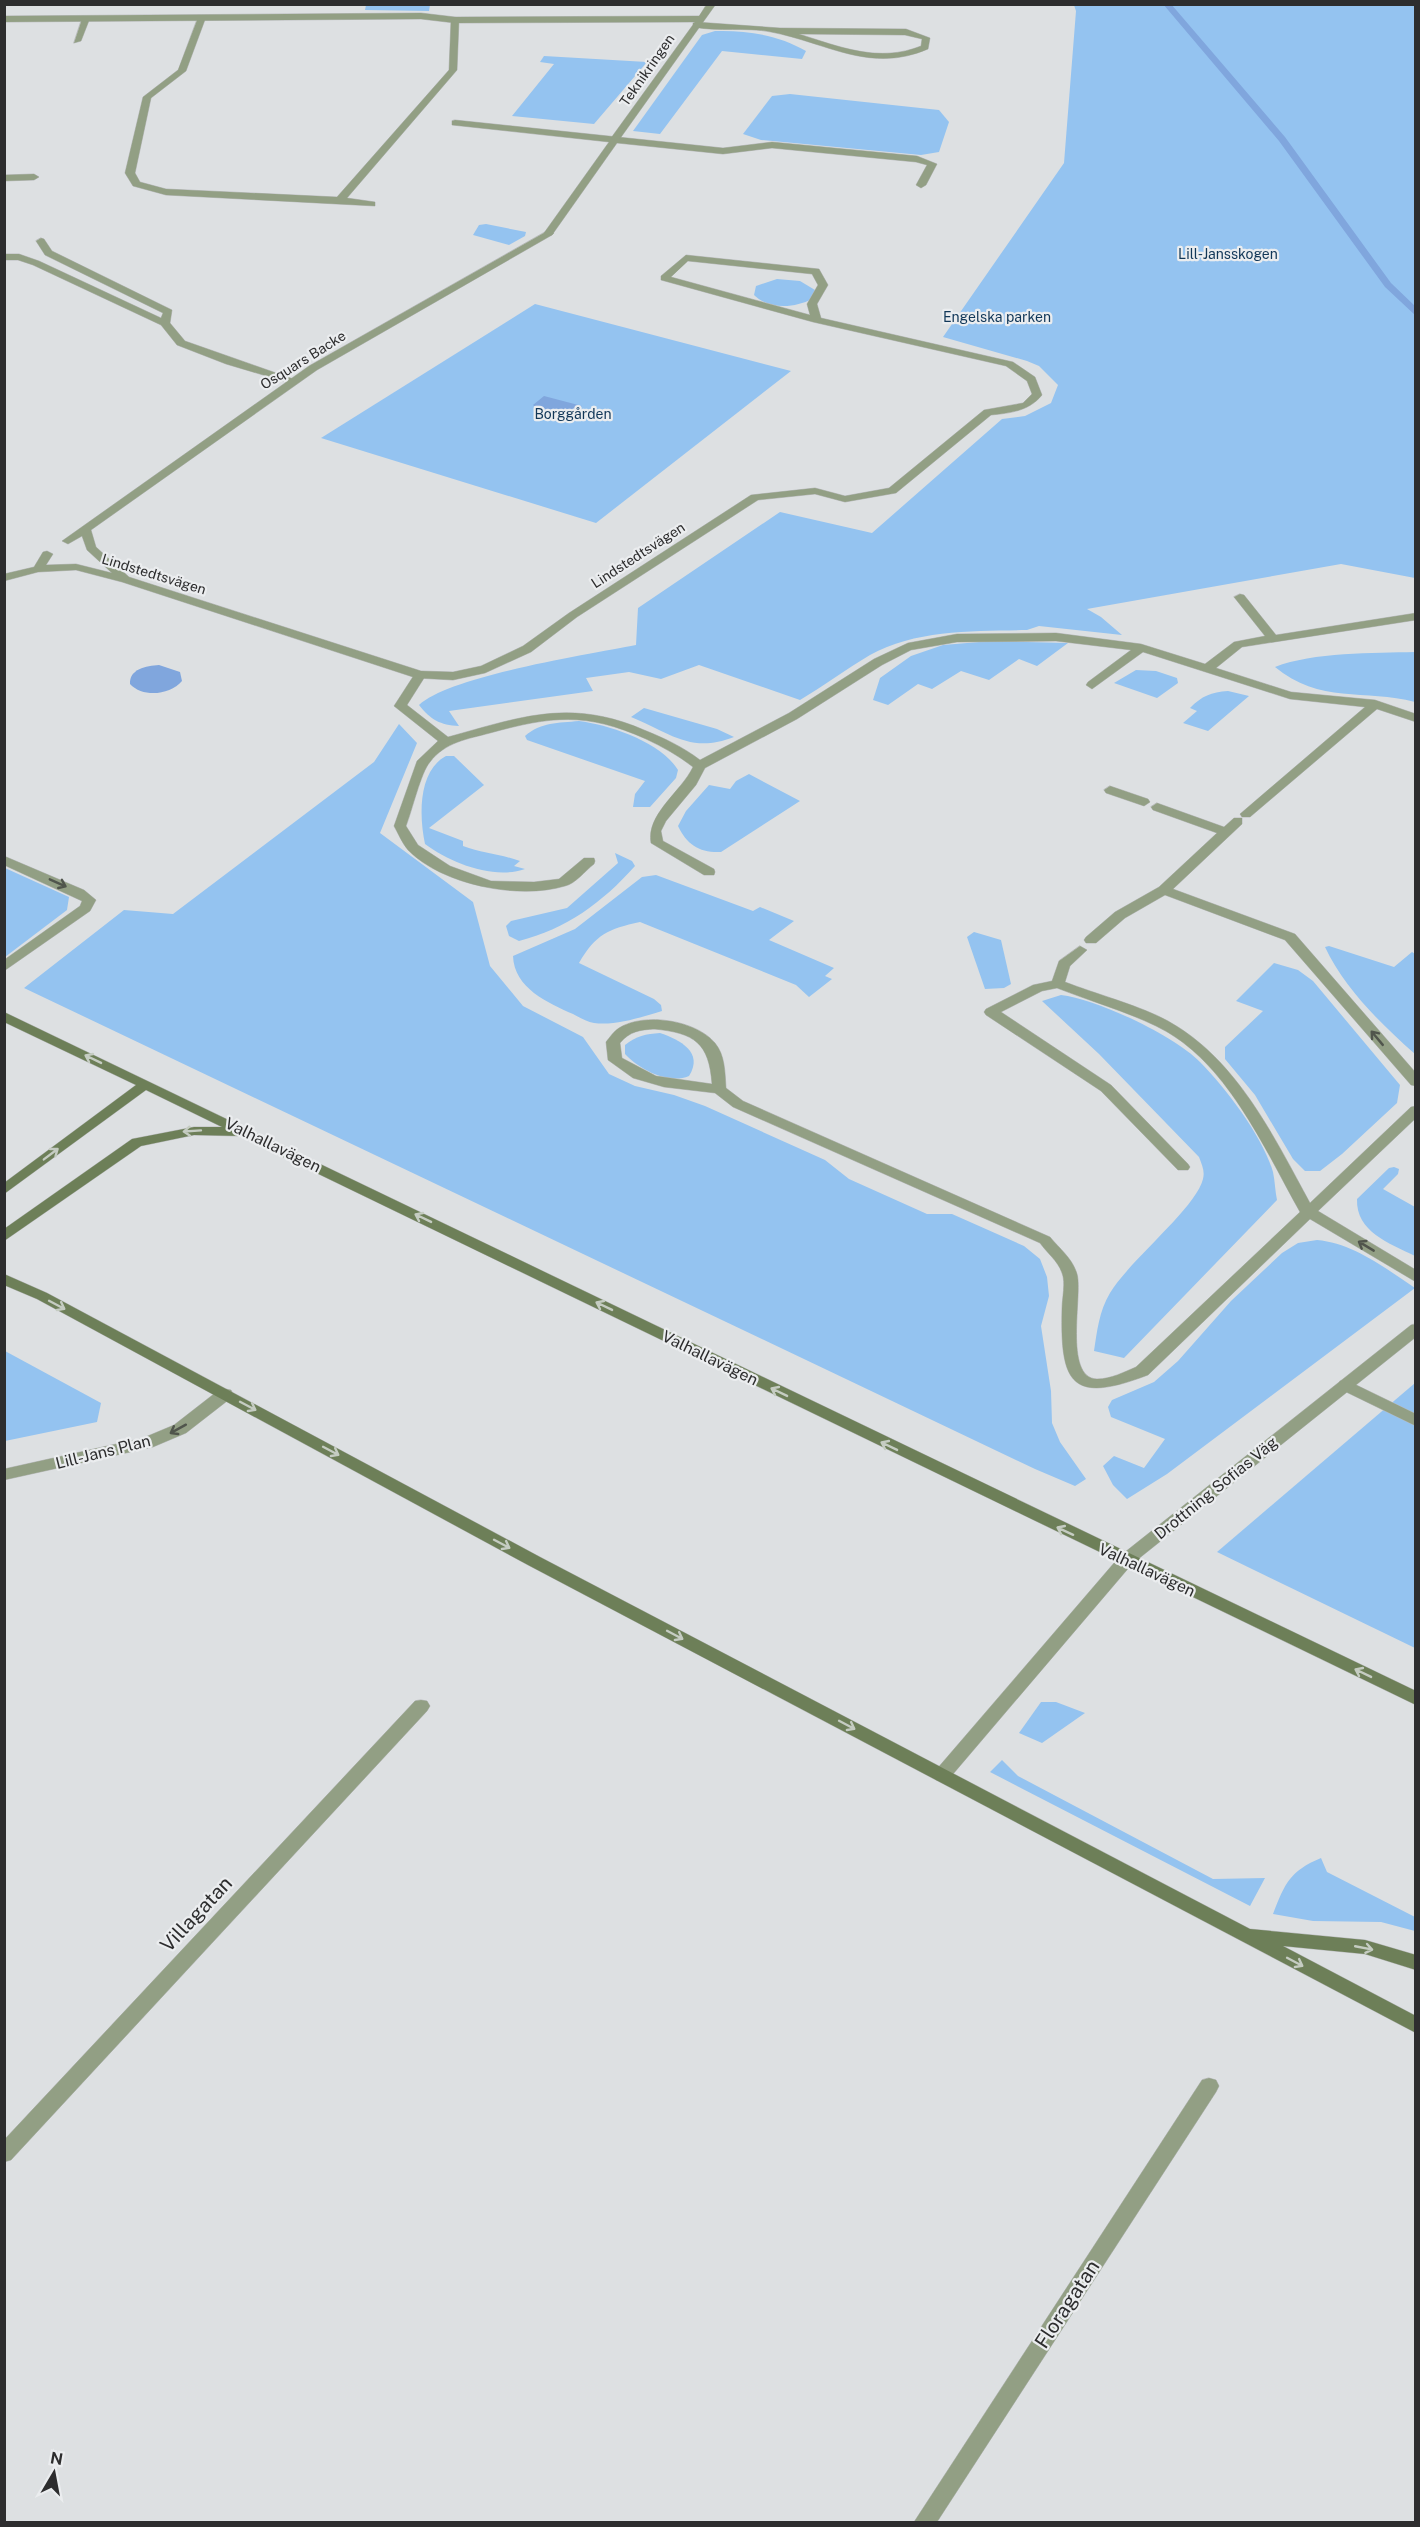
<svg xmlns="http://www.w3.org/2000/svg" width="1420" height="2527" font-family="'Public Sans',sans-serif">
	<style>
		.green { fill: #94c3f0 }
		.water { fill: #80a6dd }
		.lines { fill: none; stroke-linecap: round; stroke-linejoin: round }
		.stream { fill: #80a6dd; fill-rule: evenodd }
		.lane-casing { stroke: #babcbe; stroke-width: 1 }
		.street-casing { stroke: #babcbe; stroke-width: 1 }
		.secondary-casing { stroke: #babcbe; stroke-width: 1 }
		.lane { fill: #929f84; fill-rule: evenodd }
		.street { fill: #929f84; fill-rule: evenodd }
		.secondary { fill: #6d7f58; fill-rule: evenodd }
		.oneway { stroke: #50554c }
		.oneway2 { stroke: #c5ccc2 }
		.labels { text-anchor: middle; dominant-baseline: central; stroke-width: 4.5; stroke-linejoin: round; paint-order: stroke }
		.far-street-label { font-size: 14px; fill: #2d2d2e; stroke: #ebedef }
		.far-park-label { font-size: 14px; fill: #113758; stroke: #ebedef }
		.street-label { font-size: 16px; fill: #2d2d2e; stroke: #ebedef }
		.near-street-label { font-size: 20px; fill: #2d2d2e; stroke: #ebedef }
	</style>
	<rect width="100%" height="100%" fill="#dde0e2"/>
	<!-- green -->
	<g class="green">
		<path d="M 366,5 L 366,4 L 430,5 L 429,11 L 365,10 Z"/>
		<path d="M 1074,5 L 1415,5 L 1415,578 L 1341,564 L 1087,609 L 1101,617 L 1122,635 L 1039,626 L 1027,630 C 975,631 917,629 870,655 C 846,669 824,686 800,700 L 699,665 L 661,679 L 629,672 L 586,678 L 593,691 L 449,711 L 459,726 C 440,725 431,720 419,705 C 449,676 590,654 636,645 L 638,608 L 780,512 L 872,533 L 1002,419 L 1025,416 L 1051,403 L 1058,385 L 1039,366 L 1027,361 L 943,337 L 1064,163 L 1076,11 Z"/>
		<path d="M 715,31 C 746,30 779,35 806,51 L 802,59 L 722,51 L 660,134 L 633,131 L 702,35 Z"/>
		<path d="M 544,56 L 647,62 L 594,124 L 512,116 L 554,64 L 540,62 Z"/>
		<path d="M 790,94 L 939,110 L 949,122 L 939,152 L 921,155 L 761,140 L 743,134 L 772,96 Z"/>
		<path d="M 486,224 L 526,232 L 525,236 L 509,245 L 473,235 L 479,225 Z"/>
		<path d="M 777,279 L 800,281 L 815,290 L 812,299 C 795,308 769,310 754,295 L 756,286 Z"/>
		<path d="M 535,304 L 791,371 L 596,523 L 321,438 Z"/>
		<path d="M 991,641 L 1068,643 L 1037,666 L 1019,659 L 989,680 L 961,671 L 932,689 L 918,684 L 888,705 L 873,700 L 880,678 L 911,656 L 943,645 Z"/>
		<path d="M 1415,652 L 1415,702 C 1365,689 1319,704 1275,667 C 1313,652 1374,653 1415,652 Z"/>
		<path d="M 1136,670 L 1156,671 L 1177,678 L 1178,683 L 1157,698 L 1114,683 Z"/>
		<path d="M 1228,691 L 1249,696 L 1208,731 L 1183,723 L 1197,711 L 1190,708 C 1202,696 1211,692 1228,691 Z"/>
		<path d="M 644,708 L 717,729 L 734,737 C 691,754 670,733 631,717 Z"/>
		<path d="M 579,721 C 610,725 661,742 678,770 L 676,778 L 650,807 L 633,807 L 635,794 L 645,781 L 527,740 L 525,736 C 541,722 558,723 579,721 Z"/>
		<path d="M 399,724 L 417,743 L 380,833 L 473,902 L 490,966 L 523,1006 L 583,1037 L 609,1074 L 635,1086 L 674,1095 L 705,1106 L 825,1160 L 849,1179 L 927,1214 L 952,1214 L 1024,1246 L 1040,1259 L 1047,1277 L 1049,1296 L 1041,1326 L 1051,1391 L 1052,1423 L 1060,1442 L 1086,1479 L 1075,1486 L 1035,1469 L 24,988 L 124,910 L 173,914 L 374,762 Z"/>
		<path d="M 446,756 L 454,756 L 484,785 L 429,828 L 463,841 L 463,846 C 482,853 500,854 520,861 L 514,866 L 525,869 C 493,880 451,863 425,844 C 419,816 418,771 446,756 Z"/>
		<path d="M 749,774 L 800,801 L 721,852 C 700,853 687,845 678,826 L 686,811 L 709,785 L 730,789 L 736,781 Z"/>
		<path d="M 615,853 L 632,861 L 635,866 C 602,903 566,929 519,941 L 509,936 L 506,926 L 511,921 L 567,908 L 618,863 Z"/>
		<path d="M 5,868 L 69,897 L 67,910 L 5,957 Z"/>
		<path d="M 656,875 L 753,911 L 760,907 L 794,921 L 769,940 L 834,968 L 825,976 L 832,979 L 809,997 L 796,985 L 640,922 C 608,929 596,934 579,963 L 654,999 L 661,1005 L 662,1011 C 642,1017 615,1026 594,1023 C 587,1022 579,1017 573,1014 C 548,1003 514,988 513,956 L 575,929 L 642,877 Z"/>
		<path d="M 974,932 L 1001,940 L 1011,984 L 1004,988 L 985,989 L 967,937 Z"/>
		<path d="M 1329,946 L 1394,967 L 1412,952 L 1415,954 L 1415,1054 C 1382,1025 1344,988 1325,947 Z"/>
		<path d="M 1274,963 L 1298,970 L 1313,981 L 1400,1085 L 1397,1103 L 1342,1154 L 1320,1171 L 1305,1171 L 1293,1159 L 1255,1095 L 1225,1059 L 1225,1047 L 1263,1011 L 1236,1001 Z"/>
		<path d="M 1061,995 C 1097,999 1175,1036 1200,1062 C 1226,1088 1263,1137 1273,1172 C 1275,1181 1275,1191 1277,1200 L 1124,1358 L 1094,1351 C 1097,1332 1099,1311 1110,1293 C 1129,1261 1196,1208 1203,1179 C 1205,1171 1202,1165 1199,1157 L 1099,1054 L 1042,1001 Z"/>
		<path d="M 660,1033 C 680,1040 704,1052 689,1076 C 668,1085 639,1069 625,1054 L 625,1045 C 636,1036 646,1034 660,1033 Z"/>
		<path d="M 1394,1167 L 1399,1169 L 1398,1174 L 1383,1189 L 1415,1207 L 1415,1256 C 1389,1243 1356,1232 1357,1199 L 1389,1168 Z"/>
		<path d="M 1317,1240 C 1353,1243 1385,1268 1415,1288 L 1167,1474 L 1127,1499 L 1113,1485 L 1103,1466 L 1114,1456 L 1144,1468 L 1165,1439 L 1111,1417 L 1108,1407 L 1112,1400 L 1154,1382 L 1178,1361 L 1231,1301 L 1282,1253 L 1298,1243 Z"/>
		<path d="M 5,1351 L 101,1403 L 97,1422 L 5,1441 Z"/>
		<path d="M 1415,1383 L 1415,1648 L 1217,1552 Z"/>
		<path d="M 1041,1702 L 1056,1702 L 1085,1713 L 1042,1743 L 1019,1733 Z"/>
		<path d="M 1002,1760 L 1018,1776 L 1213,1879 L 1265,1878 L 1250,1906 L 990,1772 Z"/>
		<path d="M 1321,1858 L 1327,1872 L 1415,1917 L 1415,1931 L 1381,1922 L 1313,1921 L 1273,1914 C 1285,1883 1290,1871 1321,1858 Z"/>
	</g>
	<!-- water -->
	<g class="water">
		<path d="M 544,396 L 582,406 C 568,417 547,418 533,405 Z"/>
		<path d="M 159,665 L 180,672 L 182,681 C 170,695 143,698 130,684 C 129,669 146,666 159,665 Z"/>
	</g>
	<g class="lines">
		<!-- stream -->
		<path class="stream" d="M 1163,4 L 1171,4 L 1285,137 L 1391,283 L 1416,307 L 1416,316 L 1385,287 L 1279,141 Z"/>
		<defs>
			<g id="lane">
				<path d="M 199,15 L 206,17 L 186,71 L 151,98 L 135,173 L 140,182 L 166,189 L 337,197 L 449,70 L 451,20 L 455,17 L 459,20 L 457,70 L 347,198 L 375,202 L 375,206 L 166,195 L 133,186 L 125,173 L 143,97 L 178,70 Z"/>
				<path d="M 83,16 L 90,18 L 81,41 L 74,43 Z"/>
				<path d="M 696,22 L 780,28 L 906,29 L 930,38 L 928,49 C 870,74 828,43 771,32 C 746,27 719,32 693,27 L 693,23 ZM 799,34 L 905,35 L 922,39 L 921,46 C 879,63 840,47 799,34 Z"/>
				<path d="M 455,120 L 723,148 L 772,142 L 917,156 L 937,164 L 926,185 L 921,188 L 916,185 L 927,165 L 916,162 L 772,148 L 723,154 L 617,143 L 552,235 L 549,236 L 544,233 L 609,142 L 452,125 L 452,121 Z"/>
				<path d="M 4,175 L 34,174 L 39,177 L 34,180 L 4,181 Z"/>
				<path d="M 41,238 L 44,239 L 52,251 L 172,310 L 170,323 L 185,341 L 299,381 L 290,383 L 226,364 L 177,345 L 161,325 L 33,265 L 18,260 L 4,260 L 4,254 L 19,254 L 39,261 L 161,318 L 163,313 L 45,255 L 36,241 Z"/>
				<path d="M 1240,594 L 1244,595 L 1276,635 L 1416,613 L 1416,620 L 1242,647 L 1216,668 L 1291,692 L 1375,700 L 1416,714 L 1416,722 L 1377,709 L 1250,817 L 1242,817 L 1240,814 L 1365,707 L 1290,699 L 1143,652 L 1092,689 L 1086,685 L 1088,682 L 1131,650 L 1056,641 L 957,642 L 911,650 L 882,665 L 797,719 L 705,768 L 696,785 L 666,821 L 661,831 L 663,841 L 714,869 L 715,872 L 714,875 L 704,875 L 651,843 C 646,814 681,792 693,767 C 679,756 663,747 646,739 C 586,712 552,716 490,733 C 468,739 445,742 430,762 C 421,772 412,811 406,826 L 418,845 L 450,866 L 491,881 L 534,882 L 559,879 L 584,858 L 594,858 L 595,861 L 594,864 C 585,871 575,884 565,886 C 519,900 442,885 408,850 C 402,843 398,833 394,826 L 417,761 L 438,741 L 394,706 L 416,672 L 424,672 L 426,675 L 407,705 L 448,737 C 521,717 570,698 644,730 C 664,738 683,747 700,760 L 789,713 L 874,659 L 908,643 L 957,634 L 1056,633 L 1141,644 L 1205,664 L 1234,642 L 1265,636 L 1234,597 Z"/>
				<path d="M 1110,786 L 1148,799 L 1150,802 L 1144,806 L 1106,793 L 1104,790 Z"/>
				<path d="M 1157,803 L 1224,827 L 1234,818 L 1242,818 L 1242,824 L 1173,889 L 1295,934 L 1416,1073 L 1416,1086 L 1411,1085 L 1285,940 L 1165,895 L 1125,918 L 1096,943 L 1086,943 L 1084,940 L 1086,937 L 1115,912 L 1159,887 L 1217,833 L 1153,810 L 1151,807 Z"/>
				<path d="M 4,856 L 84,890 L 96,900 L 90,911 L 4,971 L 4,960 L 80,906 L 82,901 L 4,865 Z"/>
				<path d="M 1080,946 L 1087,950 L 1070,966 L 1065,982 C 1096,994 1141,1006 1168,1021 C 1237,1059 1274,1137 1310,1203 L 1411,1107 L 1416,1106 L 1416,1118 L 1318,1211 L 1416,1270 L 1416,1282 L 1310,1219 L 1148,1375 C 1072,1404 1060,1385 1062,1309 C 1062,1298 1066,1283 1062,1273 C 1058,1261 1047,1253 1040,1243 L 733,1107 L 715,1093 L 664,1087 L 633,1078 L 608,1060 L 606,1042 C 610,1037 614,1031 619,1028 C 644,1012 696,1020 715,1043 C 725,1055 725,1072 726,1088 L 743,1101 L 1050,1237 C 1059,1248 1073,1259 1077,1274 C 1083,1294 1063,1378 1097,1379 C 1111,1379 1124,1372 1136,1367 L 1300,1212 C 1264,1148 1226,1059 1156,1026 C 1125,1011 1090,1001 1057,988 L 1042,991 L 1001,1012 L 1111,1085 L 1188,1164 L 1190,1167 L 1188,1170 L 1178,1170 L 1101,1091 L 986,1015 L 984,1012 L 986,1009 L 1033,985 L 1052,981 L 1059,961 ZM 654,1029 C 695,1033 709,1043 712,1084 L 656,1076 L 622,1058 L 620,1043 C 630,1031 640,1030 654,1029 Z"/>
				<path d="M 1346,1380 L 1416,1414 L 1416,1426 L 1340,1389 L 1338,1385 L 1340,1381 Z"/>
			</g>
			<g id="street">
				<path d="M 707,4 L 716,4 L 619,140 L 616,141 L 611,138 L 695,22 L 455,23 L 421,19 L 4,22 L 4,16 L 421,13 L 455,17 L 699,16 Z"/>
				<path d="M 549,230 L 554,233 L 552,235 L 317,370 L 91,530 L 96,547 L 129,577 L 421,671 L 453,672 L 481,666 L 523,646 L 569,613 L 751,495 L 815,488 L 845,496 L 889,488 L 984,410 L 1023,403 L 1032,394 L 1027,381 L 1006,366 L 813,322 L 661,280 L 661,276 L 686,255 L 819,269 L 828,285 L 817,304 L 821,318 L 1013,362 L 1035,377 L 1042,395 C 1029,411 1011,413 991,415 L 896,493 L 845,502 L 815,494 L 758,500 L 577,617 L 531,652 L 485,673 L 453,680 L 416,678 L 122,582 L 76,570 L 38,572 L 4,581 L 4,574 L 34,567 L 43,552 L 47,551 L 53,554 L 46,565 L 76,564 L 112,573 L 87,550 L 82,536 L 68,544 L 62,541 L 309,366 ZM 688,261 L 812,274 L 818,285 L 807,304 L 810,315 L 671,277 Z"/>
				<path d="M 1416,1324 L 1416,1337 L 1132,1564 L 948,1780 L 942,1782 L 936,1780 L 933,1775 L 936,1770 L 1120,1556 L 1411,1325 Z"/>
				<path d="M 225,1389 L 231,1390 L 233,1394 L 231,1398 L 186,1433 L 153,1447 L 4,1480 L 4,1469 L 143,1438 L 174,1425 L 219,1390 Z"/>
				<path d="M 421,1700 L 427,1701 L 430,1706 L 427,1711 L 11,2160 L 4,2162 L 4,2140 L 415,1701 Z"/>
				<path d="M 1209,2078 L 1216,2080 L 1219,2086 L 1216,2092 L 937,2522 L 914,2522 L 1202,2080 Z"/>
			</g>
			<g id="secondary">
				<path d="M 4,1012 L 1416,1691 L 1416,1705 L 240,1136 L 194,1135 L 141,1146 L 4,1241 L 4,1229 L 132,1139 L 194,1127 L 222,1127 L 146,1090 L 4,1194 L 4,1183 L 136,1085 L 4,1022 Z"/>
				<path d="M 4,1274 L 47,1293 L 540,1557 L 1250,1929 L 1365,1940 L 1416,1955 L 1416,1970 L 1365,1954 L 1283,1946 L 1416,2016 L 1416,2033 L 528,1565 L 37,1299 L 4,1285 Z"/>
			</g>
		</defs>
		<!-- lane casing -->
		<use href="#lane" class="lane-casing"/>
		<!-- street casing -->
		<use href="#street" class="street-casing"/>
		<!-- secondary casing -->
		<use href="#secondary" class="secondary-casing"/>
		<!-- lane -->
		<use href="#lane" class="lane"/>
		<!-- street -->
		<use href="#street" class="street"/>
		<!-- secondary -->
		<use href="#secondary" class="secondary"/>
	</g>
	<!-- one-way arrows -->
	<defs><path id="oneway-shaft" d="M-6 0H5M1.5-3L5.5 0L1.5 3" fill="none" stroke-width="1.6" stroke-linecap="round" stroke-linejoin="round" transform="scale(1.5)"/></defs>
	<g class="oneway">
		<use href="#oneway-shaft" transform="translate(58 883) rotate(24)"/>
		<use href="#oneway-shaft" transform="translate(1377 1038) rotate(-130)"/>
		<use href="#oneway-shaft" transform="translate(1366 1246) rotate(-149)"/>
		<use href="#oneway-shaft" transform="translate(178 1429) rotate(151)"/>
	</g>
	<g class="oneway2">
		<use href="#oneway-shaft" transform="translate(93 1059) rotate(-154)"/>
		<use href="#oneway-shaft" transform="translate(192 1131) rotate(176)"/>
		<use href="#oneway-shaft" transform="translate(51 1154) rotate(-37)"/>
		<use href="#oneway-shaft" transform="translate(423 1218) rotate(-154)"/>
		<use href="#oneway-shaft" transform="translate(57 1305) rotate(28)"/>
		<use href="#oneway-shaft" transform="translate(604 1306) rotate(-154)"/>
		<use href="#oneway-shaft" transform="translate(779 1392) rotate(-154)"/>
		<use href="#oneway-shaft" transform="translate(248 1406) rotate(28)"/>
		<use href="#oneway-shaft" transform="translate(889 1446) rotate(-154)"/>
		<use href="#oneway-shaft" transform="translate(331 1451) rotate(28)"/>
		<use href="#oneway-shaft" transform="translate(1065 1531) rotate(-155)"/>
		<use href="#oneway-shaft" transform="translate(502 1544) rotate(28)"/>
		<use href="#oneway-shaft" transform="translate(675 1635) rotate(28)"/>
		<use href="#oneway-shaft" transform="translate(1363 1673) rotate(-154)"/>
		<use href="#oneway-shaft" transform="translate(847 1725) rotate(28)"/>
		<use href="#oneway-shaft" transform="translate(1364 1948) rotate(11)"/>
		<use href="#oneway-shaft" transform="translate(1295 1962) rotate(28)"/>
	</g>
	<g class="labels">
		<!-- far-street labels -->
		<g class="far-street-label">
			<text transform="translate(647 70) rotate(-55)">Teknikringen</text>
			<text transform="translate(303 360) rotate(-32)">Osquars Backe</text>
			<text transform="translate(638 555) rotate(-33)">Lindstedtsvägen</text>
			<text transform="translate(154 574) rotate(17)">Lindstedtsvägen</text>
		</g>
		<!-- far-park labels -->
		<g class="far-park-label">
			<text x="1228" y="254">Lill-Jansskogen</text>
			<text x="997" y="317">Engelska parken</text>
			<text x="573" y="414">Borggården</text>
		</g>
		<!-- street labels -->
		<g class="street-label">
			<text transform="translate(273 1145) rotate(26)">Valhallavägen</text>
			<text transform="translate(710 1358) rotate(26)">Valhallavägen</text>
			<text transform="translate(103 1452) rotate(-14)">Lill-Jans Plan</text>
			<text transform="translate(1216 1488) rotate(-39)">Drottning Sofias Väg</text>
			<text transform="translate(1147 1570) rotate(25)">Valhallavägen</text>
		</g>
		<!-- near-street labels -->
		<g class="near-street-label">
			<text transform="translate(196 1914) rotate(-47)">Villagatan</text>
			<text transform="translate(1067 2304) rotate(-57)">Floragatan</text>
		</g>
	</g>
	<!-- border -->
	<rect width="1420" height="2527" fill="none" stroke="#2d2d2e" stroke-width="12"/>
	<!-- north arrow -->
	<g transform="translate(54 2473) rotate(10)" stroke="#ebedef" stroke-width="4.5" paint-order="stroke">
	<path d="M0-4.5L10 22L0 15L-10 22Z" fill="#2d2d2e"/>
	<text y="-9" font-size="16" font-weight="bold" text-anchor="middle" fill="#2d2d2e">N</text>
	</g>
</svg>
